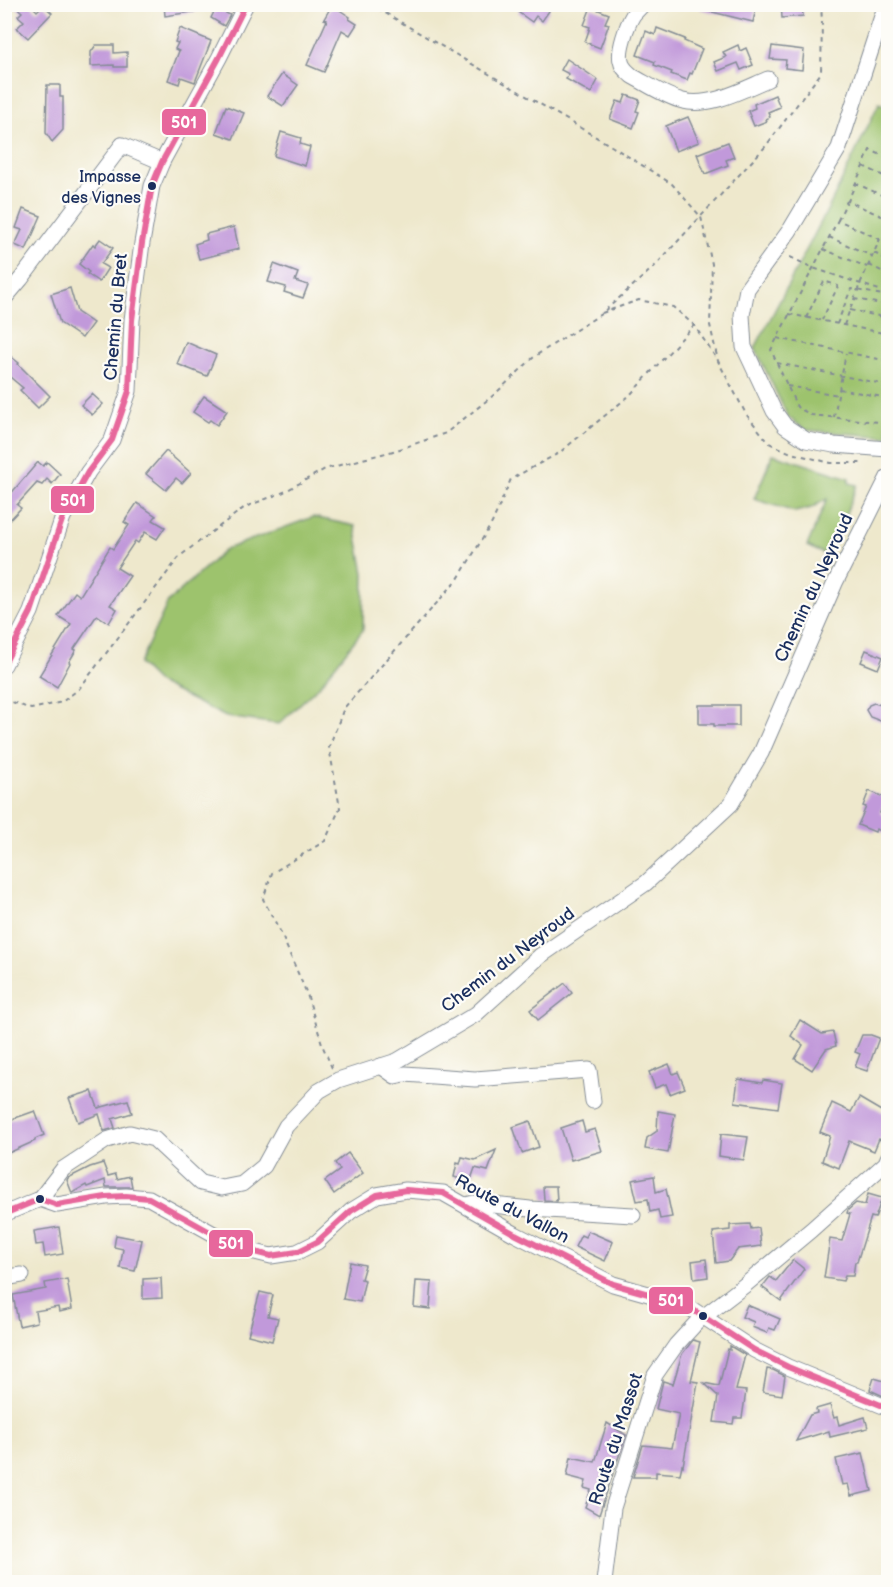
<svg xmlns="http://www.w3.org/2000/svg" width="893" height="1587" font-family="'Balsamiq Sans',sans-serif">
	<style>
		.green { fill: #9dc36d; stroke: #5c7966; stroke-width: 1.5 }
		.building { fill: #c199da }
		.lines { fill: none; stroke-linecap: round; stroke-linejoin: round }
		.minor-casing { stroke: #848c95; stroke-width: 17 }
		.path { stroke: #848c95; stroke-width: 2; stroke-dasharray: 4.5 4.5; stroke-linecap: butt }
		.minor { stroke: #fff; stroke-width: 15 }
		.bus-1-casing { stroke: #fdfcf7; stroke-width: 10 }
		.bus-1 { stroke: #e7679c; stroke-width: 6 }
		.bus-dot { fill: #1b2f5e; stroke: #fdfcf7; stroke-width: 2 }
		.labels { text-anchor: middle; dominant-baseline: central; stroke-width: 4.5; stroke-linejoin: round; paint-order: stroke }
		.bus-label { font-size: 16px; fill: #1b2f5e; stroke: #fdfcf7; text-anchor: end }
		.street-label { font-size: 18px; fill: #1b2f5e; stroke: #fdfcf7 }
		.line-badge { stroke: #fdfcf7; stroke-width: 2 }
		.badge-label { font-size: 16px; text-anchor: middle; font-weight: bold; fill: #fff }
	</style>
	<rect width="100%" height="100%" fill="#fdfcf7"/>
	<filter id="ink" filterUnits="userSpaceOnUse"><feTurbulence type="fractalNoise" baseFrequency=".0167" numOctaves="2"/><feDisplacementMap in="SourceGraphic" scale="12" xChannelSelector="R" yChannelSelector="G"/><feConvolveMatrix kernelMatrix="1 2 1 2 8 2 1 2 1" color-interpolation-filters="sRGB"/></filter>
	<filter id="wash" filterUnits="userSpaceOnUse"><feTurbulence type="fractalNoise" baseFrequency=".008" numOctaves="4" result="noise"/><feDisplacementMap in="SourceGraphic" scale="24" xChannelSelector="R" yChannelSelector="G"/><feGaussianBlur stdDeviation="1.35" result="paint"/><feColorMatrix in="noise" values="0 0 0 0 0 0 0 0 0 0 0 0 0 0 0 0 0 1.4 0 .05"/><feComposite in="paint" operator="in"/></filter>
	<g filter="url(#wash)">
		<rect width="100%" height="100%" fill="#eee8cc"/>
		<!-- green -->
		<g class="green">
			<path d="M 879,103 L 888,107 L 888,437 L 806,430 L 788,417 L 755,348 L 832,201 Z"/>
			<path d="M 773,454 L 849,478 L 849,483 L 857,485 L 829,556 L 807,546 L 827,499 L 811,508 L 795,512 L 754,499 Z"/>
			<path d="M 313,517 L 355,526 L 364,573 L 363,630 L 319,686 L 279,724 L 226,717 L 158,683 L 139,664 L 168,602 L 226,549 Z"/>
		</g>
		<g id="blocks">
			<!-- building -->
			<g class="building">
				<path d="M 13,4 L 30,4 L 37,11 L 43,5 L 52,13 L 28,38 L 17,28 L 24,21 L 18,16 L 22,12 Z"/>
				<path d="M 164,4 L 197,4 L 198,11 L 165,16 Z"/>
				<path d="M 519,4 L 548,4 L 549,11 L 542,21 L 536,16 L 532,22 L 518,12 L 522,7 Z"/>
				<path d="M 701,4 L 757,4 L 753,22 L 700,9 Z"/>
				<path d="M 781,4 L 802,4 L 803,16 L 782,18 Z"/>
				<path d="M 332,5 L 350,17 L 349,19 L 357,24 L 350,35 L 342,30 L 324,72 L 307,65 L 327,20 L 324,19 Z"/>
				<path d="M 591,7 L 609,14 L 605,23 L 609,24 L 600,48 L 585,42 L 590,27 L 584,25 Z"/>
				<path d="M 216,8 L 230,15 L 224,26 L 211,18 Z"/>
				<path d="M 180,28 L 211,41 L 195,82 L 181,77 L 179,84 L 168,80 L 179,51 L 175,49 L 178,43 L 175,42 Z"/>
				<path d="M 657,28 L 685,39 L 684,41 L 702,49 L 692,74 L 690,73 L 687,80 L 671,74 L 672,72 L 654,65 L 655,62 L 637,55 L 646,31 L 655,35 Z"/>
				<path d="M 96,45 L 114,45 L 114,53 L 127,52 L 127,67 L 114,67 L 114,65 L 91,66 L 91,52 Z"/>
				<path d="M 738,45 L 740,51 L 746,48 L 753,65 L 741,70 L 738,63 L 718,71 L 714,62 L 726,57 L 723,52 Z"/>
				<path d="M 772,46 L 804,50 L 802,70 L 785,68 L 786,60 L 770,59 Z"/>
				<path d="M 567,59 L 598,80 L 591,93 L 566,79 L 569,74 L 561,70 Z"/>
				<path d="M 282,74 L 298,85 L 283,106 L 267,96 Z"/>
				<path d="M 47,85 L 60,85 L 60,97 L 63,97 L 63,130 L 52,142 L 46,133 Z"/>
				<path d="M 626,95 L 640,100 L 636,111 L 639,112 L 633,128 L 610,119 L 617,101 L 623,103 Z"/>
				<path d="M 775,95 L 780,107 L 768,112 L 770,117 L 766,119 L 767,121 L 754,126 L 748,111 L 755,108 L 754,104 Z"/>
				<path d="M 226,106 L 244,113 L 233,139 L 216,133 Z"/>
				<path d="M 688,117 L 699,142 L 676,151 L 666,126 Z"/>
				<path d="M 281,132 L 301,138 L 300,144 L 310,147 L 305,166 L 274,156 Z"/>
				<path d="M 728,142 L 734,157 L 726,160 L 728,165 L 705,174 L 697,154 Z"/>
				<path d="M 23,209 L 41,216 L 26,250 L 15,245 L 22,230 L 16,228 Z"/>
				<path d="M 234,227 L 239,249 L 199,259 L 195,244 L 207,240 L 206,234 Z"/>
				<path d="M 100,239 L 113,248 L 101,264 L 108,268 L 99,282 L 87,274 L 89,272 L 79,264 L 93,244 L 95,246 Z"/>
				<path d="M 274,264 L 298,273 L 295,281 L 308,285 L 303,298 L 284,292 L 286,287 L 268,282 Z"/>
				<path d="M 70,288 L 77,312 L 93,323 L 82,338 L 60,323 L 51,294 Z"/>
				<path d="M 186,342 L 216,355 L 207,376 L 177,364 Z"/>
				<path d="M 4,351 L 19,363 L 18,364 L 50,396 L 38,408 L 20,390 L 23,388 L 4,372 Z"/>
				<path d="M 92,394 L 103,404 L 92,415 L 81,405 Z"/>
				<path d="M 204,396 L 227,411 L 217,425 L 210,420 L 208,422 L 193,412 Z"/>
				<path d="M 166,451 L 191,473 L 182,483 L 176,478 L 166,490 L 146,474 Z"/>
				<path d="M 38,462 L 43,466 L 47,462 L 60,474 L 52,484 L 47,479 L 42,485 L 37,483 L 17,505 L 21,508 L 4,526 L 4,494 L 8,497 Z"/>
				<path d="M 137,503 L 156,516 L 153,520 L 165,527 L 157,539 L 145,532 L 138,543 L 135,541 L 117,568 L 130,576 L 110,605 L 117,609 L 109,623 L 97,615 L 74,649 L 76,650 L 69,662 L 70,663 L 57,687 L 39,676 L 71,624 L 58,616 L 75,592 L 80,596 L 110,547 L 113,549 L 129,525 L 124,522 Z"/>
				<path d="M 866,650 L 883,657 L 878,669 L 861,662 Z"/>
				<path d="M 874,703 L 888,707 L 888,724 L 870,717 L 866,710 L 869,705 Z"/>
				<path d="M 699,705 L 739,705 L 739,726 L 714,726 L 714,724 L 699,724 Z"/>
				<path d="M 869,791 L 886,798 L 880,813 L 888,817 L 888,833 L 885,831 L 884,833 L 876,829 L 875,832 L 858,825 L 866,807 L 863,806 Z"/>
				<path d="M 565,983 L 572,993 L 538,1020 L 530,1010 Z"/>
				<path d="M 800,1020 L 822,1034 L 833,1032 L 836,1046 L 826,1049 L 812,1070 L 795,1059 L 803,1045 L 791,1036 Z"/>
				<path d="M 862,1035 L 871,1035 L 879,1038 L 867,1071 L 855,1067 L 860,1054 L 855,1052 Z"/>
				<path d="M 669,1064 L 673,1074 L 678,1072 L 685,1088 L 670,1094 L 666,1084 L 655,1088 L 649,1072 Z"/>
				<path d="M 738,1079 L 762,1083 L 763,1080 L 782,1083 L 778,1108 L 735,1102 Z"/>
				<path d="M 92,1091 L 98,1108 L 128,1100 L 132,1113 L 112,1119 L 115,1128 L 104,1131 L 99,1114 L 78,1122 L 69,1098 Z"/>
				<path d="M 859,1098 L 888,1115 L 888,1143 L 879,1139 L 874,1151 L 849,1141 L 839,1168 L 822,1161 L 830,1136 L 820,1132 L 832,1103 L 851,1112 Z"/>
				<path d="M 35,1111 L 44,1135 L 35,1139 L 35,1141 L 4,1155 L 4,1122 Z"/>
				<path d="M 658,1111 L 675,1114 L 668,1153 L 645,1149 L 647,1138 L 657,1131 Z"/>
				<path d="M 530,1121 L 539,1147 L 522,1153 L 513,1127 Z"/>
				<path d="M 582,1121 L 585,1132 L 595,1129 L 602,1151 L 571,1160 L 561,1128 Z"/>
				<path d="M 721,1134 L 748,1137 L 744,1160 L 719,1156 Z"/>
				<path d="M 496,1150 L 488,1171 L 475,1168 L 470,1182 L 454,1177 L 457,1163 L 460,1164 L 462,1157 L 475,1160 Z"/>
				<path d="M 348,1153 L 363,1173 L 334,1194 L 325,1181 L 340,1170 L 335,1163 Z"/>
				<path d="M 103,1163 L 108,1176 L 116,1174 L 117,1179 L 130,1176 L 132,1187 L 106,1187 L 105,1180 L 87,1187 L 86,1185 L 72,1193 L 67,1180 L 68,1178 L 90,1167 Z"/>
				<path d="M 654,1176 L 656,1192 L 666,1189 L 672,1217 L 660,1219 L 658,1210 L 650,1212 L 648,1199 L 637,1201 L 632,1180 Z"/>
				<path d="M 543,1186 L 556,1186 L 557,1201 L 544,1200 Z"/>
				<path d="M 868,1194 L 882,1198 L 875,1218 L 871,1217 L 857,1262 L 855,1262 L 853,1276 L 845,1276 L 843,1281 L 824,1278 L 830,1239 L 842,1241 L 850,1214 L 847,1213 L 848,1210 L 856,1203 L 865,1205 Z"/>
				<path d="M 750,1224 L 751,1229 L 759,1228 L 761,1246 L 738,1249 L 729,1261 L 716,1263 L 713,1232 L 730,1230 L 730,1225 Z"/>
				<path d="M 59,1227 L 63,1254 L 45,1257 L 43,1244 L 36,1245 L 34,1231 Z"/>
				<path d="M 588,1231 L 613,1242 L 605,1261 L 575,1247 L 581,1235 L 585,1237 Z"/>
				<path d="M 116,1235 L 142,1240 L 135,1271 L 120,1268 L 123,1249 L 114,1247 Z"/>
				<path d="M 706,1259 L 708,1277 L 694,1279 L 692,1261 Z"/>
				<path d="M 793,1260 L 804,1269 L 781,1301 L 762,1287 L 770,1277 L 776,1281 Z"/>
				<path d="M 350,1262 L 365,1265 L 361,1279 L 365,1280 L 360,1302 L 343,1299 Z"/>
				<path d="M 161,1278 L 162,1298 L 143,1299 L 143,1279 Z"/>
				<path d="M 67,1279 L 72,1309 L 59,1312 L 58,1307 L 35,1311 L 37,1322 L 19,1326 L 13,1295 L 46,1289 L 45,1283 Z"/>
				<path d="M 416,1281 L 432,1282 L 430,1309 L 414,1307 Z"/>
				<path d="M 260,1292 L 273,1295 L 268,1316 L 278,1318 L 272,1341 L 248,1335 Z"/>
				<path d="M 747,1305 L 780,1319 L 775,1330 L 769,1328 L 767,1333 L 752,1327 L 754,1322 L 742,1317 Z"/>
				<path d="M 693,1340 L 700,1342 L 691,1381 L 698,1382 L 683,1466 L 682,1465 L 680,1474 L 656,1472 L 656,1477 L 633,1477 L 643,1445 L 672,1448 L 679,1414 L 656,1409 L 663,1381 L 673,1384 L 682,1354 Z"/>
				<path d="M 730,1346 L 745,1355 L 736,1390 L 746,1391 L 742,1418 L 734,1418 L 733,1424 L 714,1422 L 718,1396 L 704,1383 L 719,1386 L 728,1349 L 730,1350 Z"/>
				<path d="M 767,1369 L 773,1370 L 785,1376 L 782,1395 L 763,1392 Z"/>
				<path d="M 874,1378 L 888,1382 L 888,1398 L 870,1390 Z"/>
				<path d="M 830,1405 L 834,1418 L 837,1417 L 839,1425 L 865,1417 L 868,1428 L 830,1437 L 829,1431 L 796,1441 L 810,1415 L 817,1413 L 816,1409 Z"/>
				<path d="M 607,1423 L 626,1435 L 599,1515 L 585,1507 L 591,1490 L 584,1488 L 586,1481 L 567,1476 L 571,1457 L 595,1462 Z"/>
				<path d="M 863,1453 L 872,1491 L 851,1496 L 848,1484 L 842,1485 L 836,1459 Z"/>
			</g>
		</g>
	</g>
	<g filter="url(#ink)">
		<use href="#blocks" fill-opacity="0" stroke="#848c95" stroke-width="1.5"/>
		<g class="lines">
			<defs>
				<g id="minor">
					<path d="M 643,4 C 640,8 636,11 633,15 C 627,25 618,50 621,61 C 622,68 627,71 632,76 C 647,84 666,97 683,101 C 710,108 744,89 768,79"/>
					<path d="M 886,4 L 839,148 L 790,230 L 747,289 L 742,315 L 744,347 L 774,411 L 785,426 L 806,440 L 834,445 L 888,449"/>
					<path d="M 4,299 L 21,279 L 122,145 L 162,162"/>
					<path d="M 4,665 L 31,612 L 63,517 L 88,472 L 112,440 L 129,391 L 132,320 L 142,243 L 152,186 L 162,162 L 219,58 L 246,4"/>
					<path d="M 381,1066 L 395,1076 L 405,1074 L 475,1079 L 589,1070 L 593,1101"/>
					<path d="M 40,1199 L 63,1169 L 107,1140 L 130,1133 L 154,1139 L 201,1183 L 222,1188 L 242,1184 L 264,1166 L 286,1126 L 319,1091 L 338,1080 L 397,1061 L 476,1014 L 540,956 L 646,883 L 731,804 L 761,753 L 835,583 L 888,477"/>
					<path d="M 466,1205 L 474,1203 L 530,1209 L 633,1215"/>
					<path d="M 4,1214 L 40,1199 L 57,1205 L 106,1197 L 126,1196 L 149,1198 L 239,1248 L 271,1256 L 297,1252 L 317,1242 L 351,1211 L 377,1195 L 406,1190 L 443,1193 L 515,1234 L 613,1284 L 684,1304 L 754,1350 L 788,1367 L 888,1408"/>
					<path d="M 4,1278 L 22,1275"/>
					<path d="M 604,1582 L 613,1508 L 655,1375 L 676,1345 L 698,1321 L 745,1285 L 811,1230 L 886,1163 L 888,1158"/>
				</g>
			</defs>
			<!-- minor casing -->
			<use href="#minor" class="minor-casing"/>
			<!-- path -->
			<g class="path">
				<path d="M 370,4 L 613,147 L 672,184 L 701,217 L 712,264 L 710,325 L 718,361 L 746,414 L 769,443 L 791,453 L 831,463 L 863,463"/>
				<path d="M 888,158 L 870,150 L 848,201 L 888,219"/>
				<path d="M 863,166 L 888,178"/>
				<path d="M 855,183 L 888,198"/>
				<path d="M 838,220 L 847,201"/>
				<path d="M 829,237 L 872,256"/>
				<path d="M 888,243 L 838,220 L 771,350 L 797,407 L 811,415 L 888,423"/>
				<path d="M 823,249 L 867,267"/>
				<path d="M 874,253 L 888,260"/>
				<path d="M 790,257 L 813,268 L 888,293"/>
				<path d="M 869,265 L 888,274"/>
				<path d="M 854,299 L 888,305"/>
				<path d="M 850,310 L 888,318"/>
				<path d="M 602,313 L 639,300 L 673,307 L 694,325 L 716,358"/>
				<path d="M 789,314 L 888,334"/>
				<path d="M 806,318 L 824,281 L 838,286 L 822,320"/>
				<path d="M 837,324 L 851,289 L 888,296"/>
				<path d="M 844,325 L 860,284 L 880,239"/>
				<path d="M 777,338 L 888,361"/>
				<path d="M 777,363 L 888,385"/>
				<path d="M 787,386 L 838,395"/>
				<path d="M 839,389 L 888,398"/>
				<path d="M 834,417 L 846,353"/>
				<path d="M 4,699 L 31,709 L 62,702 L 79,689 L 180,556 L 245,507 L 284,492 L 325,469 L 397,450 L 446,433 L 495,394 L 535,356 L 601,314 L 654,267 L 765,147 L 821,73 L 822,22 L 821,4"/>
				<path d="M 332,1068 L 323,1047 L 307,994 L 279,929 L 263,899 L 272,873 L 325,841 L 340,808 L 329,747 L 344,708 L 458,579 L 492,523 L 511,479 L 559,453 L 629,396 L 694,325"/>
			</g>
			<!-- minor -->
			<use href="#minor" class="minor"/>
			<defs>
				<g id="bus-1">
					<path d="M 4,664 L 31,612 L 63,517 L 88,472 L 112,440 L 129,391 L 132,320 L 142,243 L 152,186 L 162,162 L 219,58 L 246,4"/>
					<path d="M 4,1214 L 40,1199 L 57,1205 L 106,1197 L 126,1196 L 149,1198 L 239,1248 L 271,1256 L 297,1252 L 317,1242 L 351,1211 L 377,1195 L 406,1190 L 443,1193 L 515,1234 L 613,1284 L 684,1304 L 754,1350 L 788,1367 L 888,1408"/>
				</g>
			</defs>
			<!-- bus-1 casing -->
			<use href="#bus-1" class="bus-1-casing"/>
			<!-- bus-1 -->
			<use href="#bus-1" class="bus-1"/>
		</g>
	</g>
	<!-- markers -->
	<g class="bus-dot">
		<circle cx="152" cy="186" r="5"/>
		<circle cx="40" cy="1199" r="5"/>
		<circle cx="703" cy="1316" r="5"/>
	</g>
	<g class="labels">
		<!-- bus labels -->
		<g class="bus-label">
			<text x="141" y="177">Impasse<tspan x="141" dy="21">des Vignes</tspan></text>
		</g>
		<!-- street labels -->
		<g class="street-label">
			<text transform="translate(116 317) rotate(-85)">Chemin du Bret</text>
			<text transform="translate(814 588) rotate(-65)">Chemin du Neyroud</text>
			<text transform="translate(508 960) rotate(-37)">Chemin du Neyroud</text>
			<text transform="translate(512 1209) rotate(28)">Route du Vallon</text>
			<text transform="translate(616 1439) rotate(-72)">Route du Massot</text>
		</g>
	</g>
	<g class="line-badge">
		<rect x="161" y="108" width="46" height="28" rx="6" fill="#e7679c"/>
		<rect x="50" y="485" width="45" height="29" rx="6" fill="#e7679c"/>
		<rect x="208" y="1229" width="46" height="29" rx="6" fill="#e7679c"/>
		<rect x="648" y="1286" width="46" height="29" rx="6" fill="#e7679c"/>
	</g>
	<g class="badge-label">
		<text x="184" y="128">501</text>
		<text x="73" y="506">501</text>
		<text x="231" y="1249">501</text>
		<text x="671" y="1306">501</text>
	</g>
	<!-- margin -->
	<rect width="893" height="1587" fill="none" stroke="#fdfcf7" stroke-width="24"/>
</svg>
